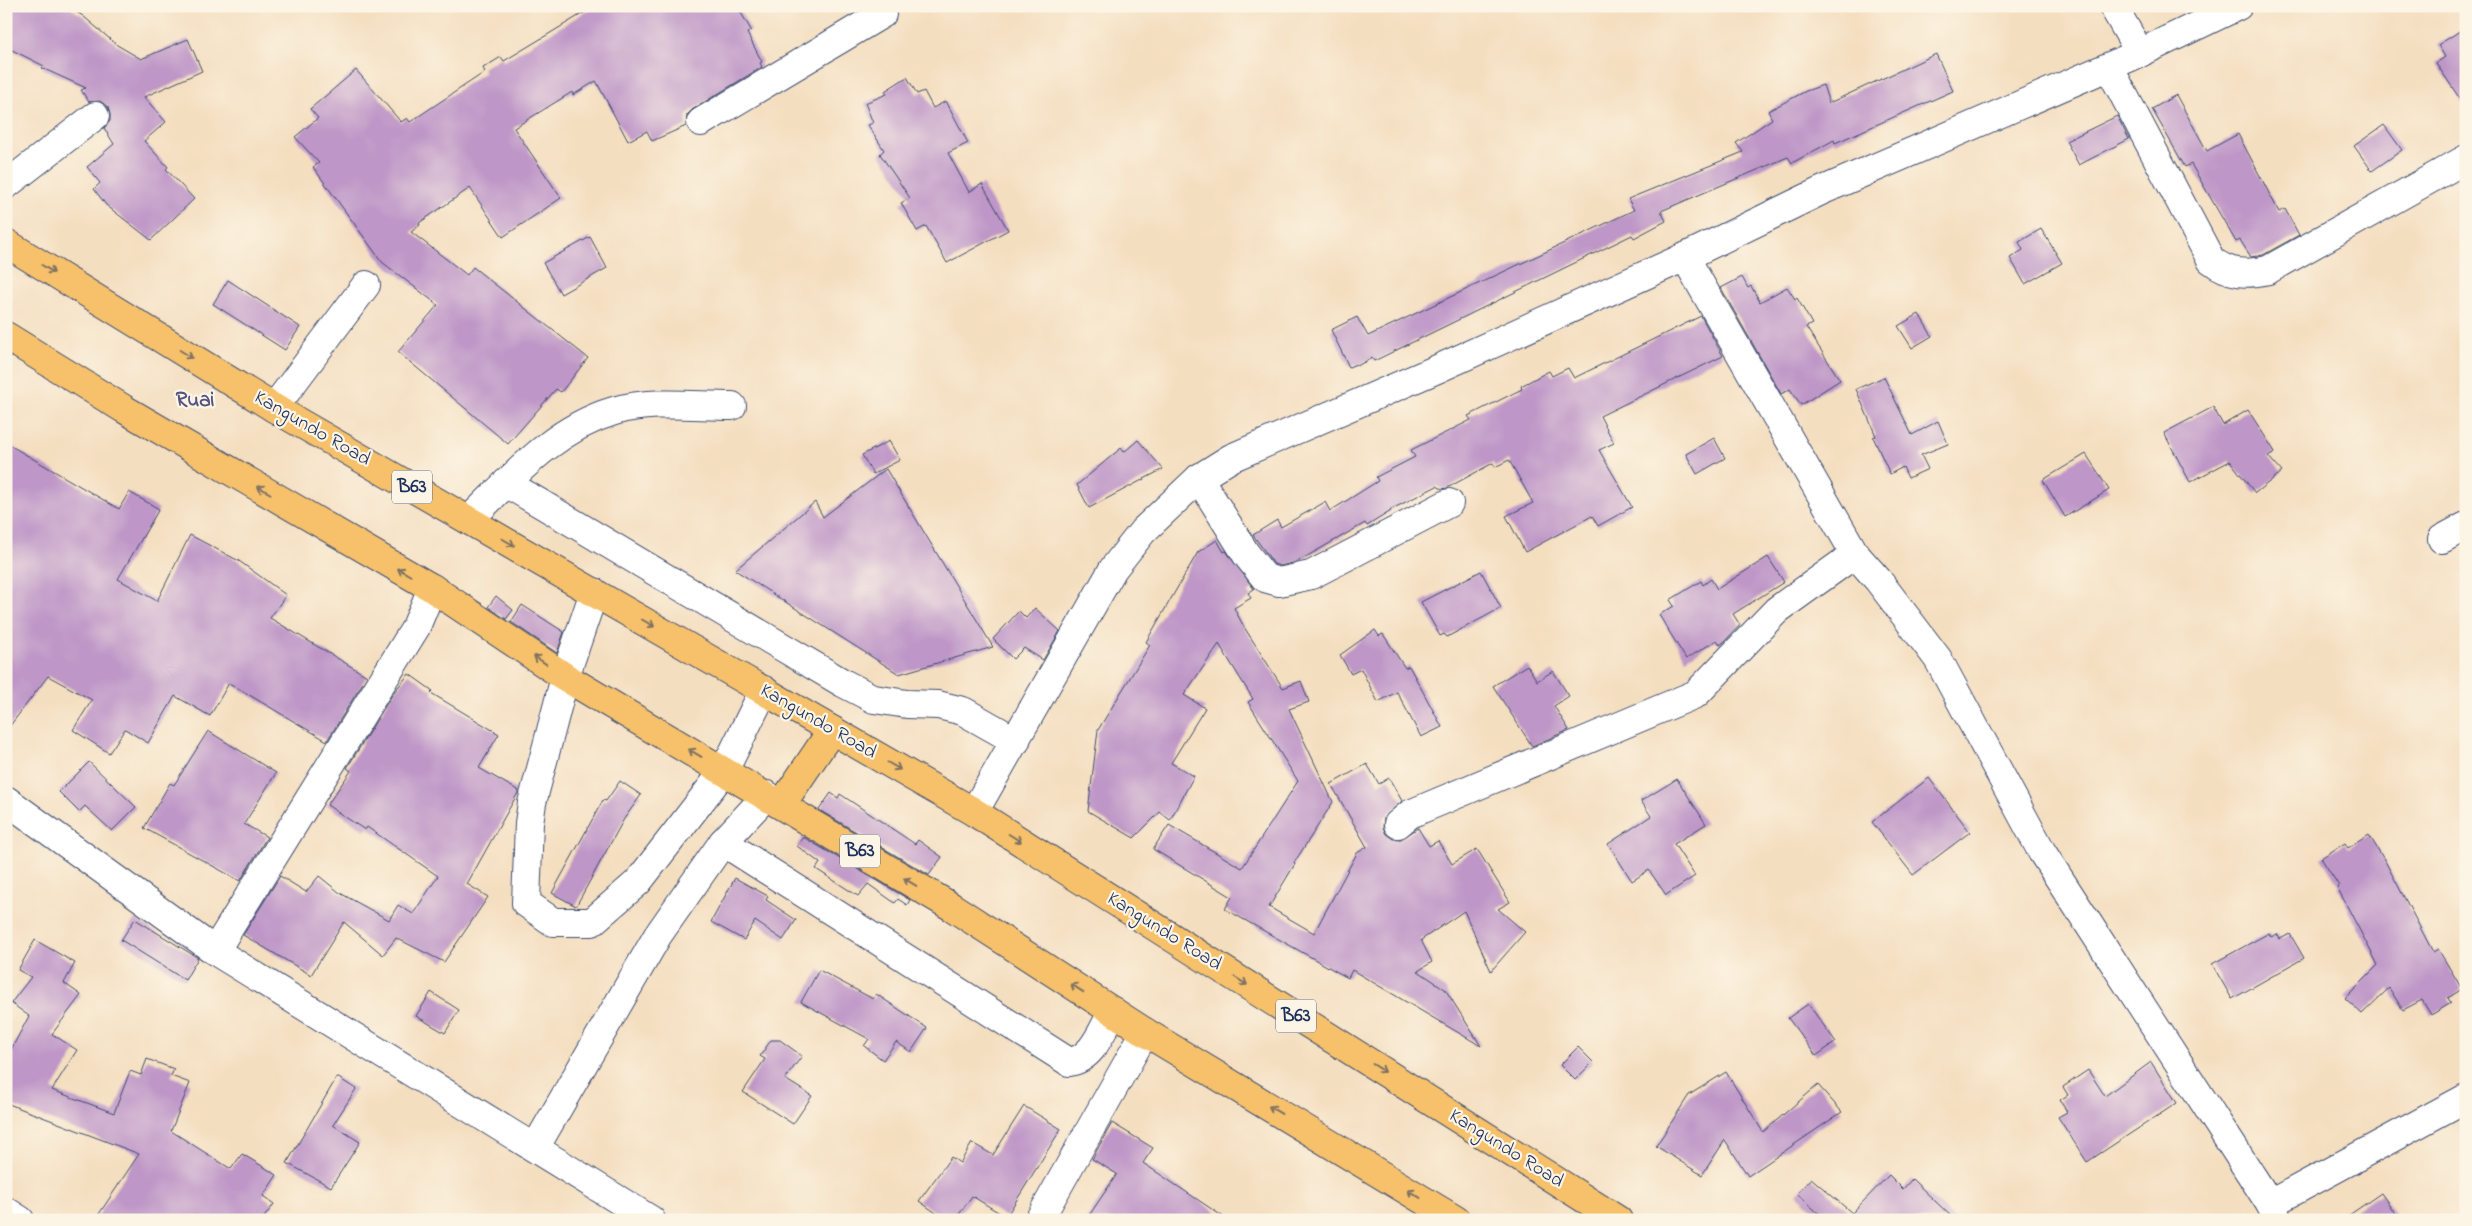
<svg xmlns="http://www.w3.org/2000/svg" width="2472" height="1226" font-family="'Indie Flower',sans-serif">
	<style>
		.building { fill: #be96c7 }
		.lines { fill: none; stroke-linecap: round; stroke-linejoin: round }
		.minor-casing { stroke: #3c496d; stroke-width: 30 }
		.highway-casing { stroke: #3c496d; stroke-width: 30 }
		.minor { stroke: #fff; stroke-width: 28 }
		.highway { stroke: #f6c16b; stroke-width: 28 }
		.oneway { stroke: #7e7164 }
		.labels { text-anchor: middle; dominant-baseline: central; stroke-width: 4.5; stroke-linejoin: round; paint-order: stroke }
		.shield { fill: #fcf5e5; stroke: #5e6a86; stroke-width: 1 }
		.shield-label { font-size: 19px; font-weight: bold; fill: #1b2f5e }
		.street-label { font-size: 20px; fill: #1b2f5e; stroke: #fcf5e5 }
		.neighbourhood-label { font-size: 21px; font-weight: bold; fill: #545383; stroke: #fcf5e5 }
	</style>
	<rect width="100%" height="100%" fill="#fcf5e5"/>
	<filter id="ink" filterUnits="userSpaceOnUse"><feTurbulence type="fractalNoise" baseFrequency=".02" numOctaves="2"/><feDisplacementMap in="SourceGraphic" scale="10" xChannelSelector="R" yChannelSelector="G"/><feConvolveMatrix kernelMatrix="1 2 1 2 8 2 1 2 1" color-interpolation-filters="sRGB"/></filter>
	<filter id="wash" filterUnits="userSpaceOnUse"><feTurbulence type="fractalNoise" baseFrequency=".0096" numOctaves="4" result="noise"/><feDisplacementMap in="SourceGraphic" scale="20" xChannelSelector="R" yChannelSelector="G"/><feGaussianBlur stdDeviation="1.12" result="paint"/><feColorMatrix in="noise" values="0 0 0 0 0 0 0 0 0 0 0 0 0 0 0 0 0 1.4 0 .05"/><feComposite in="paint" operator="in"/></filter>
	<g filter="url(#wash)">
		<rect width="100%" height="100%" fill="#f4dec0"/>
		<g id="blocks">
			<!-- building -->
			<g class="building">
				<path d="M 6,6 L 67,6 L 83,16 L 117,45 L 141,59 L 188,39 L 202,71 L 144,97 L 166,122 L 144,141 L 168,167 L 166,169 L 194,199 L 151,240 L 106,205 L 94,189 L 100,183 L 87,167 L 114,144 L 104,128 L 110,121 L 110,114 L 108,107 L 100,101 L 89,102 L 81,90 L 86,88 L 42,68 L 44,66 L 6,47 Z"/>
				<path d="M 595,6 L 737,6 L 751,30 L 747,33 L 762,62 L 760,63 L 762,67 L 693,109 L 687,115 L 686,126 L 652,141 L 647,131 L 628,141 L 596,81 L 573,95 L 572,92 L 514,128 L 561,198 L 503,237 L 470,188 L 419,223 L 420,225 L 411,232 L 467,275 L 473,267 L 588,358 L 561,392 L 556,389 L 508,444 L 398,352 L 438,305 L 382,262 L 313,167 L 319,163 L 295,137 L 318,118 L 310,109 L 356,70 L 401,122 L 407,118 L 410,122 L 485,72 L 483,68 L 501,57 L 504,61 Z"/>
				<path d="M 2466,27 L 2466,108 L 2436,63 L 2445,57 L 2438,45 Z"/>
				<path d="M 1936,54 L 1953,91 L 1835,143 L 1834,140 L 1792,163 L 1788,157 L 1661,211 L 1666,221 L 1634,238 L 1632,235 L 1374,361 L 1372,358 L 1357,366 L 1356,364 L 1349,367 L 1331,330 L 1357,317 L 1368,336 L 1634,210 L 1628,199 L 1743,152 L 1736,143 L 1772,119 L 1768,111 L 1806,91 L 1823,85 L 1829,103 Z"/>
				<path d="M 907,77 L 917,94 L 924,91 L 933,108 L 946,101 L 968,143 L 948,153 L 969,192 L 982,184 L 1008,230 L 947,263 L 926,226 L 917,231 L 901,203 L 910,198 L 880,154 L 884,150 L 868,125 L 873,123 L 865,103 L 887,94 L 885,91 Z"/>
				<path d="M 2176,95 L 2207,151 L 2238,134 L 2279,212 L 2285,209 L 2299,235 L 2263,255 L 2251,257 L 2240,240 L 2236,242 L 2191,164 L 2185,167 L 2152,109 Z"/>
				<path d="M 2117,116 L 2129,139 L 2079,165 L 2066,141 Z"/>
				<path d="M 2384,125 L 2402,150 L 2372,171 L 2354,146 Z"/>
				<path d="M 2041,229 L 2062,263 L 2025,284 L 2010,258 L 2023,250 L 2019,242 Z"/>
				<path d="M 590,237 L 607,268 L 561,294 L 543,263 Z"/>
				<path d="M 1742,277 L 1748,288 L 1751,286 L 1760,302 L 1787,287 L 1795,299 L 1797,298 L 1812,324 L 1806,327 L 1840,380 L 1801,405 L 1790,389 L 1781,394 L 1721,288 Z"/>
				<path d="M 228,280 L 300,327 L 285,350 L 213,304 Z"/>
				<path d="M 1919,314 L 1932,336 L 1912,348 L 1898,326 Z"/>
				<path d="M 1701,316 L 1723,356 L 1600,416 L 1614,443 L 1599,450 L 1632,507 L 1598,526 L 1592,516 L 1525,552 L 1506,516 L 1533,503 L 1509,460 L 1495,467 L 1493,463 L 1447,488 L 1442,489 L 1437,486 L 1390,510 L 1391,511 L 1367,526 L 1365,523 L 1297,562 L 1280,566 L 1274,564 L 1253,535 L 1277,520 L 1281,527 L 1325,502 L 1330,511 L 1378,481 L 1376,477 L 1415,457 L 1411,450 L 1471,420 L 1468,416 L 1522,389 L 1521,386 L 1549,371 L 1552,376 L 1568,368 L 1574,378 Z"/>
				<path d="M 1884,377 L 1912,435 L 1938,421 L 1948,444 L 1921,455 L 1928,469 L 1908,478 L 1903,467 L 1890,474 L 1873,437 L 1876,436 L 1856,389 Z"/>
				<path d="M 2213,407 L 2223,425 L 2248,410 L 2275,452 L 2268,456 L 2282,472 L 2255,493 L 2230,461 L 2190,482 L 2164,433 Z"/>
				<path d="M 1714,438 L 1725,458 L 1697,474 L 1686,454 Z"/>
				<path d="M 1138,440 L 1163,469 L 1089,508 L 1077,485 L 1121,448 L 1124,452 Z"/>
				<path d="M 889,441 L 900,460 L 873,474 L 862,455 Z"/>
				<path d="M 6,443 L 119,509 L 129,492 L 159,509 L 118,579 L 157,601 L 190,535 L 239,561 L 286,595 L 270,618 L 367,676 L 327,741 L 229,683 L 210,716 L 175,696 L 148,743 L 125,729 L 109,753 L 73,730 L 92,700 L 48,676 L 6,731 Z"/>
				<path d="M 2086,454 L 2109,490 L 2065,517 L 2043,480 Z"/>
				<path d="M 886,469 L 993,647 L 899,674 L 735,570 L 815,502 L 823,517 Z"/>
				<path d="M 1217,540 L 1224,552 L 1226,551 L 1254,589 L 1248,593 L 1251,598 L 1234,608 L 1244,627 L 1283,688 L 1301,681 L 1309,702 L 1289,709 L 1333,802 L 1294,863 L 1295,864 L 1269,907 L 1314,933 L 1357,853 L 1367,847 L 1331,784 L 1367,764 L 1379,784 L 1389,778 L 1402,801 L 1384,818 L 1383,827 L 1386,834 L 1393,839 L 1401,839 L 1418,828 L 1429,846 L 1438,841 L 1452,864 L 1477,849 L 1510,902 L 1498,909 L 1525,932 L 1491,971 L 1464,911 L 1421,940 L 1432,962 L 1418,971 L 1445,989 L 1481,1046 L 1352,970 L 1348,978 L 1225,909 L 1232,897 L 1153,849 L 1169,825 L 1242,868 L 1298,781 L 1248,702 L 1253,699 L 1219,644 L 1184,695 L 1205,708 L 1171,763 L 1194,776 L 1170,820 L 1160,812 L 1134,838 L 1088,811 L 1098,730 L 1150,645 L 1146,642 L 1198,552 Z"/>
				<path d="M 1768,557 L 1784,582 L 1733,614 L 1740,625 L 1725,641 L 1720,645 L 1717,640 L 1686,659 L 1659,615 L 1674,606 L 1670,600 L 1701,581 L 1703,585 L 1711,579 L 1717,589 Z"/>
				<path d="M 1481,571 L 1501,608 L 1447,637 L 1444,634 L 1440,636 L 1421,602 Z"/>
				<path d="M 496,596 L 513,610 L 506,619 L 488,607 Z"/>
				<path d="M 522,605 L 564,632 L 557,653 L 511,622 Z"/>
				<path d="M 1035,608 L 1060,631 L 1043,660 L 1024,648 L 1013,659 L 993,639 L 1019,611 L 1026,618 Z"/>
				<path d="M 1375,630 L 1379,636 L 1383,634 L 1405,668 L 1409,666 L 1442,727 L 1421,737 L 1397,692 L 1378,702 L 1361,669 L 1351,674 L 1340,655 Z"/>
				<path d="M 1527,665 L 1537,681 L 1553,671 L 1569,696 L 1554,706 L 1569,730 L 1532,746 L 1493,686 Z"/>
				<path d="M 409,674 L 433,691 L 431,693 L 499,734 L 479,768 L 519,791 L 467,884 L 488,897 L 444,962 L 396,938 L 383,955 L 344,922 L 311,975 L 243,935 L 280,876 L 306,892 L 319,876 L 340,893 L 389,920 L 398,905 L 413,914 L 438,876 L 367,827 L 365,830 L 327,805 L 351,771 L 347,768 L 394,692 Z"/>
				<path d="M 208,731 L 276,773 L 244,824 L 267,837 L 240,881 L 144,828 L 170,783 L 174,785 Z"/>
				<path d="M 89,762 L 136,807 L 112,831 L 85,806 L 79,812 L 59,792 Z"/>
				<path d="M 1929,778 L 1970,832 L 1913,875 L 1872,822 Z"/>
				<path d="M 1677,779 L 1706,824 L 1674,844 L 1695,876 L 1666,895 L 1649,870 L 1632,881 L 1608,844 L 1651,816 L 1641,801 Z"/>
				<path d="M 620,781 L 641,795 L 624,819 L 576,906 L 552,893 L 603,800 L 606,801 Z"/>
				<path d="M 831,793 L 838,798 L 840,794 L 915,844 L 918,840 L 942,857 L 929,875 L 819,810 Z"/>
				<path d="M 2369,835 L 2385,861 L 2433,952 L 2438,949 L 2462,989 L 2448,998 L 2451,1003 L 2431,1015 L 2422,1000 L 2403,1010 L 2389,988 L 2362,1014 L 2345,998 L 2378,965 L 2337,887 L 2339,886 L 2321,858 L 2345,843 L 2348,848 Z"/>
				<path d="M 803,837 L 910,900 L 907,905 L 898,899 L 895,903 L 868,884 L 858,896 L 816,869 L 820,863 L 797,846 Z"/>
				<path d="M 735,878 L 768,896 L 766,900 L 796,920 L 783,940 L 755,921 L 744,940 L 711,922 Z"/>
				<path d="M 135,919 L 198,958 L 185,980 L 121,940 Z"/>
				<path d="M 2269,933 L 2271,937 L 2277,934 L 2280,939 L 2290,934 L 2304,958 L 2232,999 L 2212,964 Z"/>
				<path d="M 35,940 L 75,963 L 64,983 L 81,995 L 52,1034 L 77,1050 L 52,1090 L 114,1113 L 130,1071 L 141,1075 L 147,1059 L 174,1069 L 171,1076 L 190,1083 L 171,1131 L 231,1169 L 242,1154 L 277,1175 L 263,1196 L 274,1204 L 262,1220 L 95,1220 L 139,1154 L 6,1103 L 6,1059 L 29,1016 L 11,1003 L 31,977 L 18,970 Z"/>
				<path d="M 819,970 L 873,999 L 876,994 L 927,1028 L 911,1052 L 896,1042 L 883,1060 L 864,1046 L 869,1039 L 801,1002 Z"/>
				<path d="M 431,992 L 459,1010 L 445,1033 L 416,1016 Z"/>
				<path d="M 1808,1004 L 1836,1042 L 1816,1056 L 1788,1018 Z"/>
				<path d="M 771,1040 L 780,1040 L 802,1056 L 785,1079 L 812,1096 L 793,1124 L 743,1092 L 765,1059 L 760,1056 Z"/>
				<path d="M 1578,1047 L 1593,1062 L 1575,1080 L 1560,1065 Z"/>
				<path d="M 2151,1062 L 2177,1103 L 2087,1162 L 2058,1117 L 2067,1112 L 2060,1100 L 2068,1095 L 2063,1087 L 2088,1070 L 2105,1096 Z"/>
				<path d="M 1726,1072 L 1763,1132 L 1818,1085 L 1842,1112 L 1748,1176 L 1725,1140 L 1702,1175 L 1656,1146 L 1689,1095 Z"/>
				<path d="M 337,1077 L 356,1089 L 333,1125 L 360,1142 L 331,1187 L 287,1163 Z"/>
				<path d="M 1024,1106 L 1061,1129 L 1006,1217 L 972,1196 L 955,1220 L 946,1220 L 919,1201 L 951,1157 L 960,1163 L 972,1143 L 993,1155 Z"/>
				<path d="M 1112,1123 L 1153,1148 L 1143,1163 L 1228,1220 L 1086,1220 L 1117,1174 L 1092,1159 Z"/>
				<path d="M 1889,1175 L 1903,1189 L 1912,1179 L 1955,1220 L 1826,1220 L 1797,1194 L 1811,1178 L 1852,1213 Z"/>
				<path d="M 2381,1193 L 2400,1220 L 2342,1220 Z"/>
			</g>
		</g>
	</g>
	<g filter="url(#ink)">
		<use href="#blocks" fill-opacity="0" stroke="#3c496d" stroke-width="1"/>
		<g class="lines">
			<defs>
				<g id="minor">
					<path d="M 2113,6 L 2140,53"/>
					<path d="M 2109,67 L 2211,260 C 2229,274 2246,275 2268,270 L 2466,159"/>
					<path d="M 701,122 L 882,14"/>
					<path d="M 6,185 L 95,116"/>
					<path d="M 1685,257 L 1855,554"/>
					<path d="M 274,408 L 366,285"/>
					<path d="M 1199,478 L 1246,554 L 1265,578 L 1279,582 L 1311,575 L 1449,503"/>
					<path d="M 506,483 L 843,683 L 874,699 L 907,704 L 938,705 L 963,711 L 1016,741"/>
					<path d="M 469,520 C 513,477 553,429 614,411 C 651,400 694,406 732,406"/>
					<path d="M 2442,539 L 2466,526"/>
					<path d="M 594,592 L 565,677 L 532,803 L 529,823 L 526,903 L 553,922 L 592,922 L 638,882 L 724,771 L 764,690"/>
					<path d="M 6,800 L 215,951 L 651,1220"/>
					<path d="M 974,812 L 1113,569 L 1143,531 L 1199,478 L 1231,458 L 1435,370 L 1685,257 L 1821,191 L 2140,53 L 2238,6"/>
					<path d="M 1398,824 L 1410,814 L 1696,694 L 1777,610 L 1855,554 L 1878,580 L 1938,659 L 2042,852 L 2270,1204 L 2278,1220"/>
					<path d="M 723,842 L 1069,1062 C 1093,1059 1102,1030 1113,1011"/>
					<path d="M 215,951 L 416,627 L 432,588"/>
					<path d="M 535,1148 L 658,935 L 723,842 L 767,795"/>
					<path d="M 2270,1204 L 2466,1098"/>
					<path d="M 6,1211 L 20,1220"/>
					<path d="M 1039,1220 L 1145,1032"/>
				</g>
				<g id="highway">
					<path d="M 6,243 L 274,408 L 974,812 L 1618,1220"/>
					<path d="M 6,336 L 124,409 L 432,588 L 565,677 L 952,907 L 1145,1032 L 1456,1220"/>
					<path d="M 782,804 L 832,730"/>
				</g>
			</defs>
			<!-- minor casing -->
			<use href="#minor" class="minor-casing"/>
			<!-- highway casing -->
			<use href="#highway" class="highway-casing"/>
			<!-- minor -->
			<use href="#minor" class="minor"/>
			<!-- highway -->
			<use href="#highway" class="highway"/>
		</g>
		<!-- one-way arrows -->
		<defs><path id="oneway-shaft" d="M-6 0H5M1.5-3L5.5 0L1.5 3" fill="none" stroke-width="1.6" stroke-linecap="round" stroke-linejoin="round" transform="scale(1.25)"/></defs>
		<g class="oneway">
			<use href="#oneway-shaft" transform="translate(48 269) rotate(32)"/>
			<use href="#oneway-shaft" transform="translate(186 354) rotate(32)"/>
			<use href="#oneway-shaft" transform="translate(264 490) rotate(-150)"/>
			<use href="#oneway-shaft" transform="translate(508 542) rotate(30)"/>
			<use href="#oneway-shaft" transform="translate(404 572) rotate(-150)"/>
			<use href="#oneway-shaft" transform="translate(648 623) rotate(30)"/>
			<use href="#oneway-shaft" transform="translate(540 660) rotate(-146)"/>
			<use href="#oneway-shaft" transform="translate(695 753) rotate(-149)"/>
			<use href="#oneway-shaft" transform="translate(894 766) rotate(30)"/>
			<use href="#oneway-shaft" transform="translate(1015 838) rotate(32)"/>
			<use href="#oneway-shaft" transform="translate(910 882) rotate(-149)"/>
			<use href="#oneway-shaft" transform="translate(1241 981) rotate(32)"/>
			<use href="#oneway-shaft" transform="translate(1077 988) rotate(-147)"/>
			<use href="#oneway-shaft" transform="translate(1379 1068) rotate(32)"/>
			<use href="#oneway-shaft" transform="translate(1275 1110) rotate(-149)"/>
			<use href="#oneway-shaft" transform="translate(1414 1194) rotate(-149)"/>
		</g>
	</g>
	<g class="labels">
		<!-- shield labels -->
		<g class="shield">
			<rect x="392" y="470.5" width="40" height="33" rx="4"/>
			<rect x="840" y="834.5" width="40" height="33" rx="4"/>
			<rect x="1276" y="999.5" width="40" height="33" rx="4"/>
		</g>
		<g class="shield-label">
			<text x="412" y="487">B63</text>
			<text x="860" y="851">B63</text>
			<text x="1296" y="1016">B63</text>
		</g>
		<!-- street labels -->
		<g class="street-label">
			<text transform="translate(312 429) rotate(30)">Kangundo Road</text>
			<text transform="translate(818 722) rotate(30)">Kangundo Road</text>
			<text transform="translate(1164 932) rotate(32)">Kangundo Road</text>
			<text transform="translate(1506 1149) rotate(32)">Kangundo Road</text>
		</g>
		<!-- neighbourhood labels -->
		<g class="neighbourhood-label">
			<text x="195" y="401">Ruai</text>
		</g>
	</g>
	<!-- margin -->
	<rect width="2472" height="1226" fill="none" stroke="#fcf5e5" stroke-width="25"/>
</svg>
